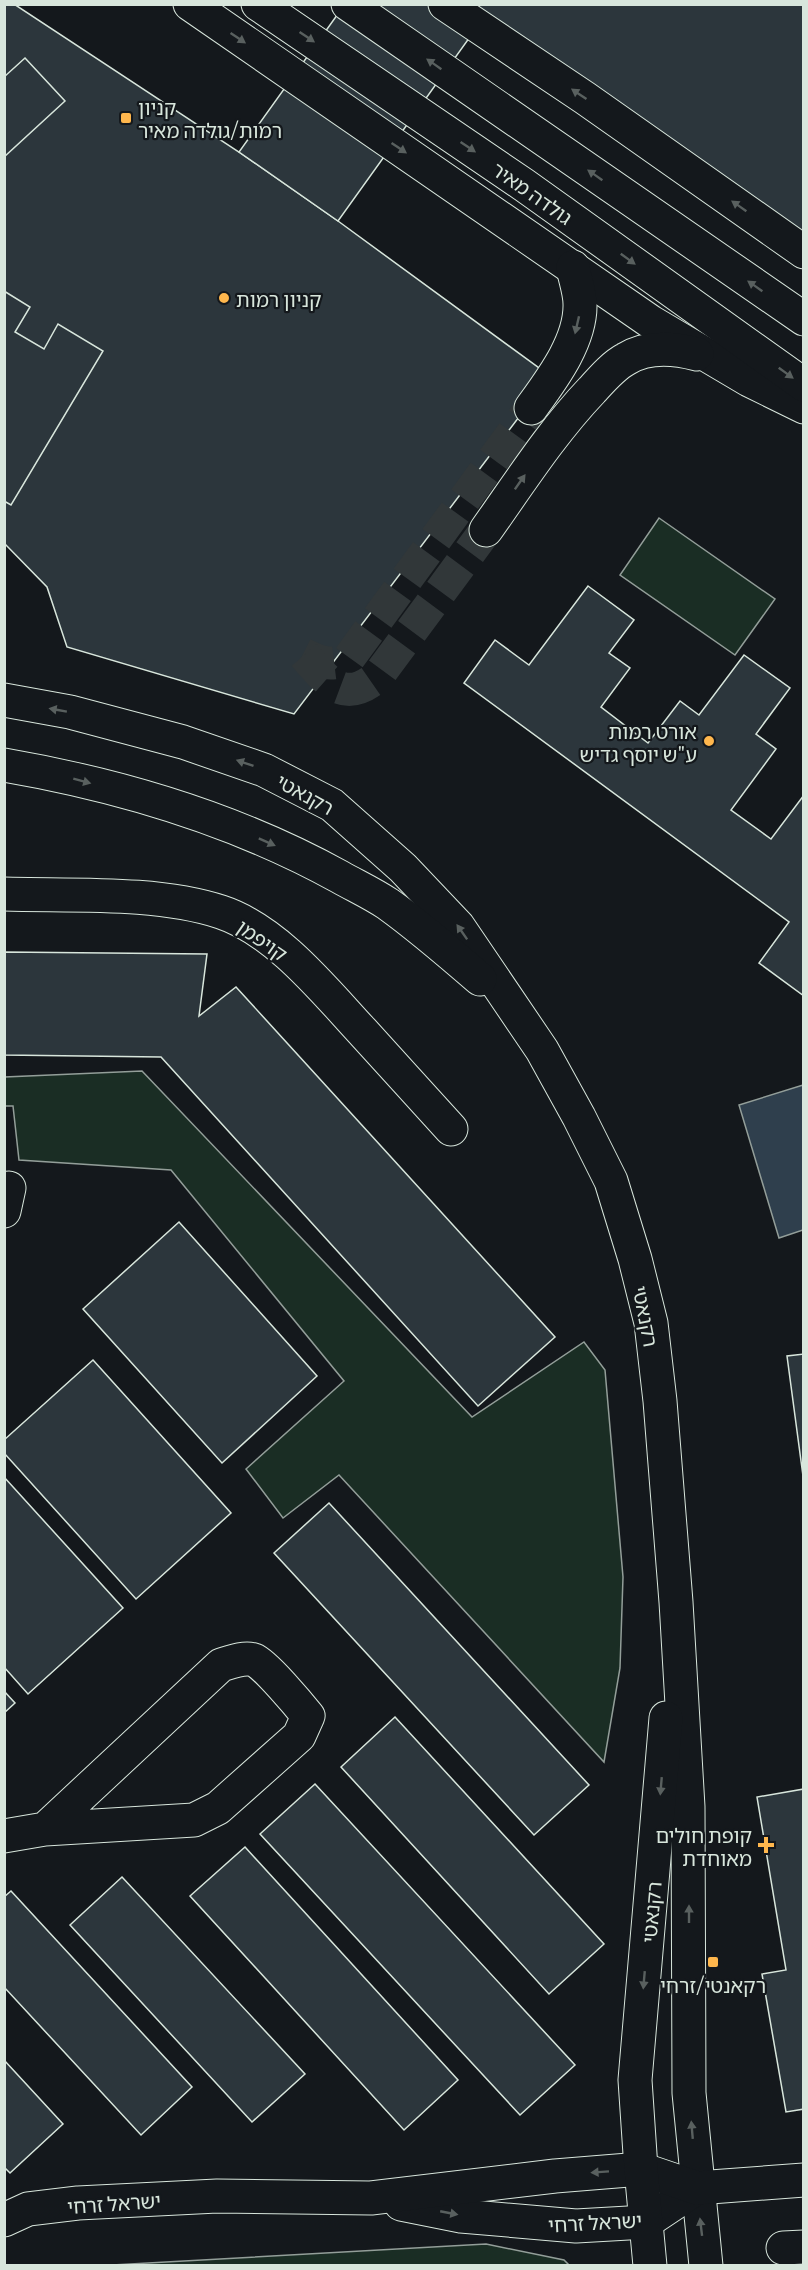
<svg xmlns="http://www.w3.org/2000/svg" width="808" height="2270" font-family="Literata,'Noto Sans Hebrew',serif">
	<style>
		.green { fill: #1a2d24; stroke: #939e99; stroke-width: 1.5 }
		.water { fill: #2f3f4d; stroke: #939e99; stroke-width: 1.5 }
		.building { fill: #2c363c; stroke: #d8e6dc; stroke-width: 1.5 }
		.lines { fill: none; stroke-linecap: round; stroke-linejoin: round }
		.minor-tunnel { stroke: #313739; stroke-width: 33; stroke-dasharray: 33 16; stroke-linecap: butt }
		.minor-casing { stroke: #d8e6dc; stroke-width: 35 }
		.major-casing { stroke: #d8e6dc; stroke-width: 35 }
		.minor { stroke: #14181c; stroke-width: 33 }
		.major { stroke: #14181c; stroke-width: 33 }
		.oneway { fill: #59605f }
		.poi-dot { fill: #ffb74d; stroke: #14181c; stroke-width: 2 }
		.labels { text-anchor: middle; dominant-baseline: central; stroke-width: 4.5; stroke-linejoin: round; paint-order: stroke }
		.poi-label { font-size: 20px; fill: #d8e6dc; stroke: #14181c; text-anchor: start }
		.street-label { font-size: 20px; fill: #d8e6dc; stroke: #14181c }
	</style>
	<rect width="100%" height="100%" fill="#14181c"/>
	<!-- green -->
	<g class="green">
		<path d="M 659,518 L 775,599 L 735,655 L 620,575 Z"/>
		<path d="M 142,1071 L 472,1417 L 584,1342 L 605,1370 L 623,1577 L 620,1668 L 604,1762 L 339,1475 L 283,1518 L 246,1469 L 344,1381 L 171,1170 L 19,1160 L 13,1106 L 5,1106 L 5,1077 Z"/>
		<path d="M 486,2244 L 564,2260 L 569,2265 L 112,2265 Z"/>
	</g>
	<!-- water -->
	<path class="water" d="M 803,1085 L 803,1230 L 779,1238 L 739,1105 Z"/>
	<!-- building -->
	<g class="building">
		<path d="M 4,4 L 14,4 L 239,152 L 338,221 L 550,376 L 294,714 L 67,647 L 47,587 L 4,543 Z"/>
		<path d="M 345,4 L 468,4 L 485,16 L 338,221 L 239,152 Z"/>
		<path d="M 468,4 L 804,4 L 804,235 Z"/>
		<path d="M 25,58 L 65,101 L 4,157 L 4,77 Z"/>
		<path d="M 4,291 L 30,307 L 15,332 L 44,349 L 58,324 L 103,351 L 11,505 L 4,501 Z"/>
		<path d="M 588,586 L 634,620 L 609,653 L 630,668 L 601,707 L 648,743 L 680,701 L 699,715 L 744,655 L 790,688 L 756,734 L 776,749 L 731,810 L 771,839 L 804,795 L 804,996 L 759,963 L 789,922 L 464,683 L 495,640 L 529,665 Z"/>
		<path d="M 4,952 L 207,954 L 199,1016 L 236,987 L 555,1337 L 478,1406 L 161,1057 L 4,1055 Z"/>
		<path d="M 179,1222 L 317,1376 L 222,1463 L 83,1309 Z"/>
		<path d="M 804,1354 L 804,1476 L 803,1476 L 787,1356 Z"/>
		<path d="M 93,1360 L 231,1513 L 136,1599 L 4,1453 L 4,1440 Z"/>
		<path d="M 4,1477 L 123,1608 L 28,1694 L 4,1667 Z"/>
		<path d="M 329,1503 L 589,1785 L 534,1835 L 274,1553 Z"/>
		<path d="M 4,1691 L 15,1703 L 4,1713 Z"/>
		<path d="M 395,1717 L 604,1944 L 549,1994 L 341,1767 Z"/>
		<path d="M 315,1784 L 575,2065 L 520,2115 L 260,1834 Z"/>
		<path d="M 804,1789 L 804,2109 L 786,2112 L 762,1974 L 786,1970 L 757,1797 Z"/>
		<path d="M 245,1847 L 458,2080 L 404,2130 L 190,1896 Z"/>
		<path d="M 122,1877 L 305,2074 L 252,2122 L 70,1925 Z"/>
		<path d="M 11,1891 L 192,2087 L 141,2135 L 4,1987 L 4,1897 Z"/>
		<path d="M 4,2060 L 63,2124 L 10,2173 L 4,2167 Z"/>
	</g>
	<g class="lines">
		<!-- minor-tunnel -->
		<g class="minor-tunnel">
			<path d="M 303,654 C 321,663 331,667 349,658 L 531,408"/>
			<path d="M 304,655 C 328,682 344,705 378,676 L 486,530"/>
		</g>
		<defs>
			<g id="minor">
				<path d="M 190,4 L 651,322 L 749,380 L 804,407"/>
				<path d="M 445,4 L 585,98 L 804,252"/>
				<path d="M 531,408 C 552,379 581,341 580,304 C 580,292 575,279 573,267"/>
				<path d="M 486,530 C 520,482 552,432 592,390 C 602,379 613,366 626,359 C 647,346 674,348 697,354"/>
				<path d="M 4,700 L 70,712 L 183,742 L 264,770 L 332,805 L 403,868 L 458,926 L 542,1050 L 579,1117 L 611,1181 L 635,1259 L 651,1323 L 660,1401 L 676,1602 L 688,1807 L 689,2093 L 706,2266"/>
				<path d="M 4,765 C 120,785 237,820 340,877 C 356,886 373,894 388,904 C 420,927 450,953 480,979"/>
				<path d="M 4,894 C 72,896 157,891 221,912 C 276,930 324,990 362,1031 C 392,1064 421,1096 451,1129"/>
				<path d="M 4,1211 L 9,1188"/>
				<path d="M 4,1836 L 45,1829 L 194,1820 L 218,1808 L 299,1736 L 308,1716 C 300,1706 265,1664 254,1660 C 244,1657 231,1662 221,1665 L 45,1829"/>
				<path d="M 401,2204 L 461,2216 L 576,2226 L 646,2222 L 697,2188"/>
				<path d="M 4,2220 L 28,2209 L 78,2203 L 217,2196 L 371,2198 L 555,2176 L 641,2169 L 697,2188 L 804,2180"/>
				<path d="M 783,2248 L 804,2247"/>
				<path d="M 650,2266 L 641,2169 L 635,2080 L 666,1718"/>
			</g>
			<g id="major">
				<path d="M 258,4 L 524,185 L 804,385"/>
				<path d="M 348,4 L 804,319"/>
			</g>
		</defs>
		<!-- minor casing -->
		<use href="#minor" class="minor-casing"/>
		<!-- major casing -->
		<use href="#major" class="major-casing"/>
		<!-- minor -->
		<use href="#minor" class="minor"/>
		<!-- major -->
		<use href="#major" class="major"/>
	</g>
	<!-- one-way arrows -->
	<defs><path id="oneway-solid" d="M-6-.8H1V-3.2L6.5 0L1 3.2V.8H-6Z" transform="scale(1.5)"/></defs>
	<g class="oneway">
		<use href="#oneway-solid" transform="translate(307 37) rotate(34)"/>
		<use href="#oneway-solid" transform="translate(238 38) rotate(34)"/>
		<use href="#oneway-solid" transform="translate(434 64) rotate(-145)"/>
		<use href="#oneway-solid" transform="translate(579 94) rotate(-146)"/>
		<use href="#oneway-solid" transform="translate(468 147) rotate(34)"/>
		<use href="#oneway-solid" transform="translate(399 148) rotate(34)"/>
		<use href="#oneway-solid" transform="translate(595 175) rotate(-145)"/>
		<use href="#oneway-solid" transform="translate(739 206) rotate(-145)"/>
		<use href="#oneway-solid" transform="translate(628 259) rotate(36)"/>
		<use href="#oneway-solid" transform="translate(755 286) rotate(-145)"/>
		<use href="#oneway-solid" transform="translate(577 325) rotate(103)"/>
		<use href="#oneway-solid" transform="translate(786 373) rotate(36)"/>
		<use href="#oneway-solid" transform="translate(520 482) rotate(-55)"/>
		<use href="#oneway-solid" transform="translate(58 710) rotate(-170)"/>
		<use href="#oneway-solid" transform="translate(245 763) rotate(-161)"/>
		<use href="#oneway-solid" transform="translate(82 781) rotate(15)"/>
		<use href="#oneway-solid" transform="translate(267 842) rotate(24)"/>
		<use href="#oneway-solid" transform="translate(462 932) rotate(-125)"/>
		<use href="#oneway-solid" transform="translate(661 1786) rotate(95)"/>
		<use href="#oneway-solid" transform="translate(689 1914) rotate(-90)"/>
		<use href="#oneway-solid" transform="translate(644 1980) rotate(95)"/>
		<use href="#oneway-solid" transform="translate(692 2130) rotate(-95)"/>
		<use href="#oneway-solid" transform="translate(600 2172) rotate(176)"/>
		<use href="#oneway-solid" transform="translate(449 2213) rotate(11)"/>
		<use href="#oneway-solid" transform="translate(701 2227) rotate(-97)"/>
	</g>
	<!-- markers -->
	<g class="poi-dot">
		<rect x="120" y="112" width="12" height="12" rx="3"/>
		<circle cx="224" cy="298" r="6"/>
		<circle cx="709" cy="741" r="6"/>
		<path d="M763 1836h6v6h6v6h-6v6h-6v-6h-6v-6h6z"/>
		<rect x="707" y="1956" width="12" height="12" rx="3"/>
	</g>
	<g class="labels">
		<!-- poi labels -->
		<g class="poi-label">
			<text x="138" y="106">קניון<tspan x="138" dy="23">רמות/גולדה מאיר</tspan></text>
			<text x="236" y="298">קניון רמות</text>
			<text x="697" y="730" text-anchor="end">אורט רמות<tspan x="697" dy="23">ע"ש יוסף גדיש</tspan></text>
			<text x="752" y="1834" text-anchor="end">קופת חולים<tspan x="752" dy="23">מאוחדת</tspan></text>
			<text x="713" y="1984" text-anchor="middle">רקאנטי/זרחי</text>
		</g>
		<!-- street labels -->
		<g class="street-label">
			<text transform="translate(533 192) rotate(35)">גולדה מאיר</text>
			<text transform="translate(306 793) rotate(29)">רקנאטי</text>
			<text transform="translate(263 939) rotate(35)">קויפמן</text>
			<text transform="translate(647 1316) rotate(79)">רקנאטי</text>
			<text transform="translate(650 1912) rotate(-85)">רקנאטי</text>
			<text transform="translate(114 2202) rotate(-4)">ישראל זרחי</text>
			<text transform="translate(595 2221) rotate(-3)">ישראל זרחי</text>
		</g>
	</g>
	<!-- border -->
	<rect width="808" height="2270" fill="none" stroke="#d8e6dc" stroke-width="12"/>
</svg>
